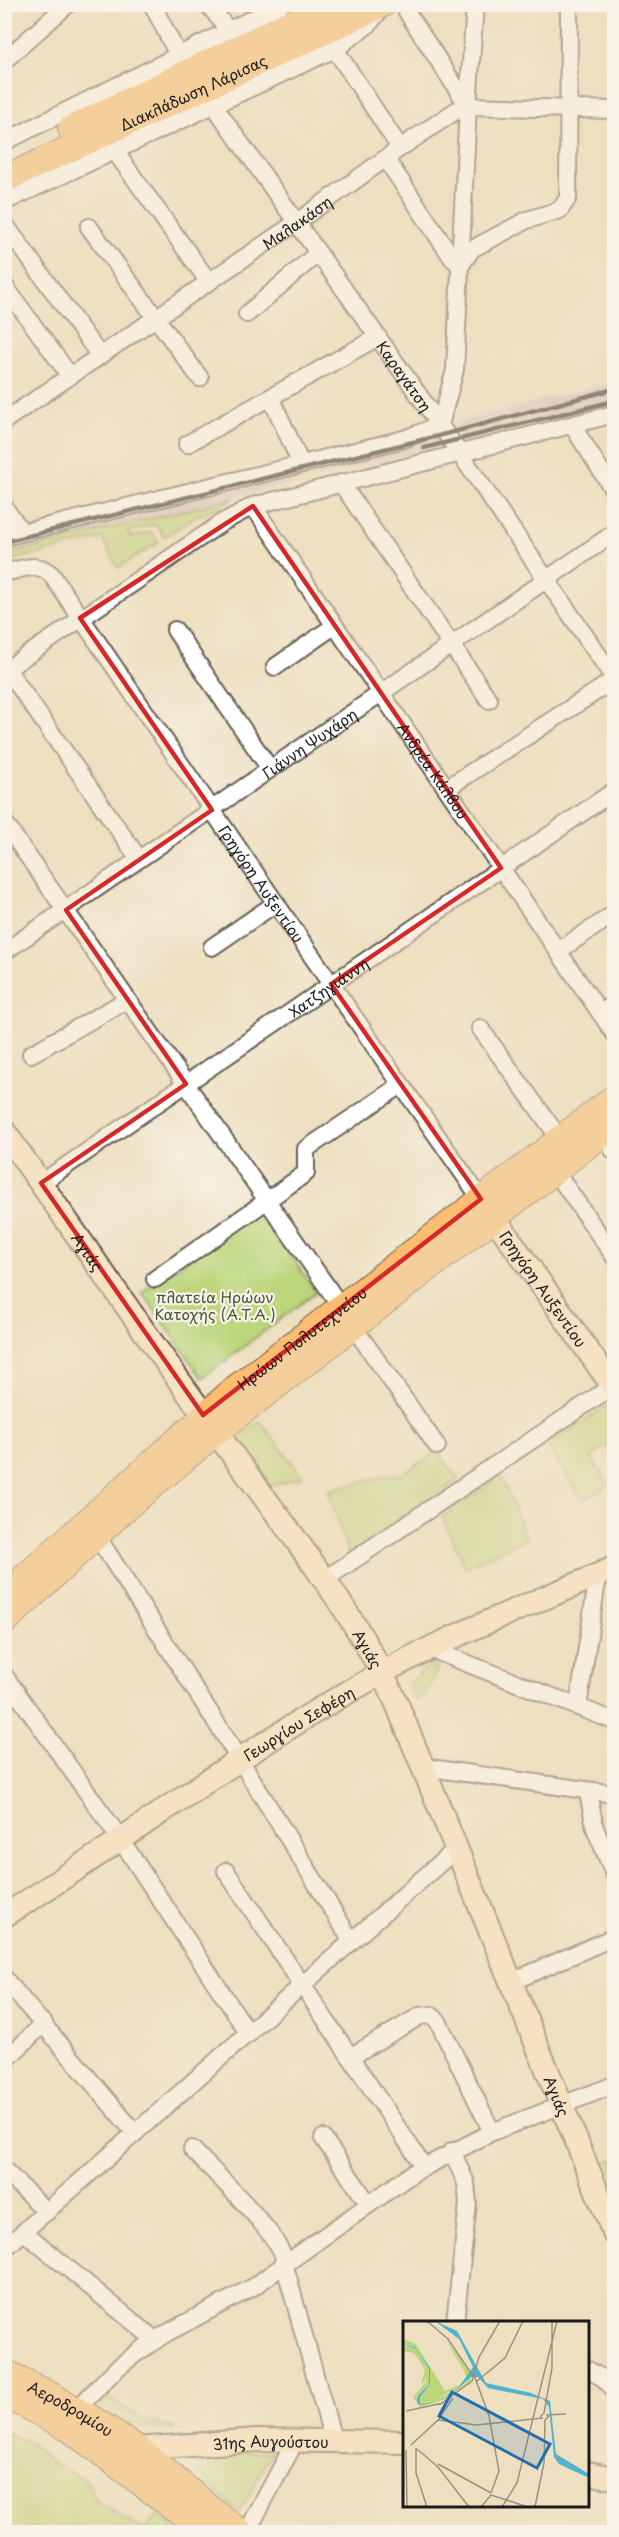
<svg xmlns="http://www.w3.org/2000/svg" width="619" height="2537" font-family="'Playpen Sans',sans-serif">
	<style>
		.industrial { fill: #d2bec3 }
		.green { fill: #bcd67b; stroke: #6c794c; stroke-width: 1.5 }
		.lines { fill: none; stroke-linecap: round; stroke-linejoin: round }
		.street-casing { stroke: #666055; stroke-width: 20 }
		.secondary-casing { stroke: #666055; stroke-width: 26 }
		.primary-casing { stroke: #666055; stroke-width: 28 }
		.street { stroke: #fff; stroke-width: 16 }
		.secondary { stroke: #fee4c5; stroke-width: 22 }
		.primary { stroke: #fdbc6f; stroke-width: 26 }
		.rail { stroke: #1c1c1c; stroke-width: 4.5 }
		.marked { fill: none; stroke: #d62828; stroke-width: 4.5; stroke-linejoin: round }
		.labels { text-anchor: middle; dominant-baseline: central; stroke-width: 4.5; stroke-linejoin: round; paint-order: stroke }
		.street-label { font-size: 15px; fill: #1c1c1c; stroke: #f7f3e8 }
		.park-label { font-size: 15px; fill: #4c5438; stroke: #f7f3e8 }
		.inset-road { fill: none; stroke: #9a917e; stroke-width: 1.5 }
		.view { fill: #1f6fb2; fill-opacity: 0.15; stroke: #1f6fb2; stroke-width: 3 }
		.inset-edge { fill: none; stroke: #1c1c1c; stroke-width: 3 }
	</style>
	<rect width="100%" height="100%" fill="#f7f3e8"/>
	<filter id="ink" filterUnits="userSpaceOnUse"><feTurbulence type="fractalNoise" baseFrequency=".0167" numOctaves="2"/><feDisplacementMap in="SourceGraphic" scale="12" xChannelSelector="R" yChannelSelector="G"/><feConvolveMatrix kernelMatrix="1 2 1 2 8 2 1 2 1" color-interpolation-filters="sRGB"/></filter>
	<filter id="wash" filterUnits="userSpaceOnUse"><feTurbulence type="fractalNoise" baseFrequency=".008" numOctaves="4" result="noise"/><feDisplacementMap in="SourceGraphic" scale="24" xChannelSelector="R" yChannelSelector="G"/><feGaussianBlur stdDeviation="1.35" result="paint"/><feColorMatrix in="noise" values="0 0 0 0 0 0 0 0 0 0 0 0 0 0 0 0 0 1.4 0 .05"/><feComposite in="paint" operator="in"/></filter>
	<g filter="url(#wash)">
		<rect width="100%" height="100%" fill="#eedfc0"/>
		<!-- industrial -->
		<g class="industrial">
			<path d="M 614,382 L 614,404 L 467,440 L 455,422 Z"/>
			<path d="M 436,427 L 447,445 L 5,555 L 4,533 Z"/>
		</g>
		<!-- green -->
		<g class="green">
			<path d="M 235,498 L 213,510 L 198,515 L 164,537 L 156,524 L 127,532 L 131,537 L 151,532 L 159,542 L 118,568 L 102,538 L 5,562 L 5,555 Z"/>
			<path d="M 259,1210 L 316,1292 L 202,1378 L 142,1292 Z"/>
			<path d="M 612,1402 L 614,1405 L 614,1440 L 591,1458 L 609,1484 L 583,1501 L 547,1446 Z"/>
			<path d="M 260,1421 L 303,1477 L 270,1486 L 236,1441 Z"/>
			<path d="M 438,1451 L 458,1480 L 349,1555 L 328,1490 L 396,1473 L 399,1476 Z"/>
			<path d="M 501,1475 L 526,1539 L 465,1567 L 442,1517 Z"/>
			<path d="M 430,1665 L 438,1668 L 425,1695 L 415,1700 L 408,1684 Z"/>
			<path d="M 614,2159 L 614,2186 L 606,2189 L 596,2166 Z"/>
			<path d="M 108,2398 L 144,2420 L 174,2428 L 173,2430 C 141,2428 127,2427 100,2407 Z"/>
			<path d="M 5,2431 L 30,2443 L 53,2463 L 87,2480 L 97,2502 L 145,2531 L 157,2514 L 170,2524 L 175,2532 L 5,2532 Z"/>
			<path d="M 200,2452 L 272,2452 L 240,2512 C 222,2499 201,2478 193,2457 Z"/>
		</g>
	</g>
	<g filter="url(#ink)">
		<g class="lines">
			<defs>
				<g id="street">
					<path d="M 152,4 L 179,57"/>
					<path d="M 208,4 L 229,31"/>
					<path d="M 407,12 L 468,106"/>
					<path d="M 335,49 L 400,148"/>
					<path d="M 4,61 L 68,4"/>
					<path id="s1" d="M 183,99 L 213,104 L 461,455 L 614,678"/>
					<path d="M 4,142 L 282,4"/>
					<path d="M 114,150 L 209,282"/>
					<path d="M 386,159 L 453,259 L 461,265 L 472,249 L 527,220 L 560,210 L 568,198 L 569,10"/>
					<path d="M 4,202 L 335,49 L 368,25 L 380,10"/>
					<path d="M 4,223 L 100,356"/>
					<path d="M 89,227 L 200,378"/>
					<path d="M 4,285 L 70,376"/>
					<path d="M 247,314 L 318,253"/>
					<path d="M 271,398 L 301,464"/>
					<path id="s2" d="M 4,421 L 297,222 L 400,148 L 457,110 L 468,106 L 614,110"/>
					<path d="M 440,425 L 455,370 L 468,106 L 475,4"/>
					<path d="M 572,425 L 614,491"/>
					<path d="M 187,444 L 378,337"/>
					<path d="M 341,483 L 489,700"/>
					<path id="s3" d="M 253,506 L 614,1033"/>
					<path d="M 4,507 L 22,532"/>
					<path d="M 4,537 L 404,439 L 440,425"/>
					<path id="s4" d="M 4,573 C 22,569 37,561 51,574 L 331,984 L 481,1199"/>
					<path d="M 175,630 L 270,769"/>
					<path d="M 275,667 L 334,626"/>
					<path d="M 7,669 L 139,859"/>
					<path d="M 4,671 L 223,522 L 253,506 L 614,414"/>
					<path d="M 447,788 L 614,680"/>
					<path d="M 4,822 L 341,1307"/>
					<path d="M 212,947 L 276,903"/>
					<path d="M 558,951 L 614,914"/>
					<path id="s5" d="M 4,952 L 614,533"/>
					<path d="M 601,1013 L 614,1004"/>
					<path d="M 480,1028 L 560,1139"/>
					<path d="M 31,1054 L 127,1000"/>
					<path d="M 603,1134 L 614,1151"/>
					<path d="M 555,1171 L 614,1256"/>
					<path id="s6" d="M 41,1183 L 614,791"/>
					<path d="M 155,1279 L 306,1173 L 306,1149 L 401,1085"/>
					<path d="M 353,1326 L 437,1446"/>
					<path d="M 97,1536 L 240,1760 L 351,1940"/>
					<path d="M 324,1580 L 614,1385"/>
					<path d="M 428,1648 L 614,1721"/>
					<path d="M 4,1675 L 121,1840 L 249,2034"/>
					<path d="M 4,1702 L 17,1692"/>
					<path d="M 578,1707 L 598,1575"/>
					<path d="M 423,1767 L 614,1794"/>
					<path d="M 588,1792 L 595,1828 L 614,1874"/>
					<path d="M 226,1871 L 424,2167"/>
					<path d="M 4,1978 L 135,2133"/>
					<path d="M 511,1982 L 614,1937"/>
					<path d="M 350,2057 L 420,2016 L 431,2015 L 438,2021 L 492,2132"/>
					<path d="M 4,2062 L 44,2023"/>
					<path d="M 323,2138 L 368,2203"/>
					<path d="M 192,2149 C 210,2169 287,2240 284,2263 L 333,2440"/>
					<path d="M 452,2151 L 466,2183 L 468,2203 L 455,2322"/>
					<path d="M 4,2170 L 47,2212"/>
					<path d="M 24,2232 L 155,2340"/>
					<path d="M 4,2249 L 456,1849"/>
					<path d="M 588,2370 L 603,2378 L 614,2389"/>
					<path d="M 77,2409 L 116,2369 L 138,2352 L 165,2334 L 253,2287 L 413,2173 L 492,2132 L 614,2085"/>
					<path d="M 247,2532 L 296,2440"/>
				</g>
				<g id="secondary">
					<path id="s7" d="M 4,1131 C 78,1236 151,1343 227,1447 C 286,1528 356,1612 397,1704 L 614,2233"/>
					<path id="s8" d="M 494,1217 L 614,1388"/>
					<path id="s9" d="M 4,1916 C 127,1839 244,1750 371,1679 C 448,1635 533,1604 614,1568"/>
					<path id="s10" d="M 124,2450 L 257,2440 L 404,2442"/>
					<path d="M 588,2473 L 614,2478"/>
				</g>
				<g id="primary">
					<path d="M 71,129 L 331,4"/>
					<path id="s11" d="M 4,179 L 383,4"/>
					<path id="s12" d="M 4,1596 L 237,1387 L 614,1098"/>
					<path d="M 4,1622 L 129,1505 L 216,1432 L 614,1125"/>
					<path id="s13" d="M 4,2372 C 51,2394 94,2418 136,2448 C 172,2474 204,2506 240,2532"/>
					<path d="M 4,2394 L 70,2429 L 206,2532"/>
				</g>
			</defs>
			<!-- street casing -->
			<use href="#street" class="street-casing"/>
			<!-- secondary casing -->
			<use href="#secondary" class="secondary-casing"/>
			<!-- primary casing -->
			<use href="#primary" class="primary-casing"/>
			<!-- street -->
			<use href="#street" class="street"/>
			<!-- secondary -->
			<use href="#secondary" class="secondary"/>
			<!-- primary -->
			<use href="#primary" class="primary"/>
			<!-- rail -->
			<g class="rail">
				<path d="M 424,448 L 614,401"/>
				<path d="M 4,542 L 446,434 L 614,389"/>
			</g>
		</g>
	</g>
	<!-- marked area -->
	<path d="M0 0H619V2537H0ZM 253,506 L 501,868 L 331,984 L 481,1199 L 203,1415 L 41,1183 L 186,1084 L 66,910 L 212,810 L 80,618 Z" fill="#eedfc0" fill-opacity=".55" fill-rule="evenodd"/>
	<path class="marked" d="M 253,506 L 501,868 L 331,984 L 481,1199 L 203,1415 L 41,1183 L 186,1084 L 66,910 L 212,810 L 80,618 Z"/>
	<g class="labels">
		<!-- street labels -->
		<g class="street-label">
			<text stroke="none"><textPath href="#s11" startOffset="208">Διακλάδωση Λάρισας</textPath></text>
			<text stroke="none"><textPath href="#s2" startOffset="354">Μαλακάση</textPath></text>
			<text stroke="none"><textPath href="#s1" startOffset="363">Καραγάτση</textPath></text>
			<text stroke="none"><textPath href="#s5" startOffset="370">Γιάννη Ψυχάρη</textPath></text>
			<text stroke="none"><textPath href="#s3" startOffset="320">Ανδρέα Κάλβου</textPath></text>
			<text stroke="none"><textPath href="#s4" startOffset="424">Γρηγόρη Αυξεντίου</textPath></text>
			<text stroke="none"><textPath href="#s6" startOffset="348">Χατζηγιάννη</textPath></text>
			<text stroke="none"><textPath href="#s7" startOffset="147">Αγιάς</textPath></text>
			<text stroke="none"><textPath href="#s8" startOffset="87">Γρηγόρη Αυξεντίου</textPath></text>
			<text stroke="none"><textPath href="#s12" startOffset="394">Ηρώων Πολυτεχνείου</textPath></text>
			<text stroke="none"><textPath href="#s7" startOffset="633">Αγιάς</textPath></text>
			<text stroke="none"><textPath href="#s9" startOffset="352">Γεωργίου Σεφέρη</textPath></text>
			<text stroke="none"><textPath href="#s7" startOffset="1119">Αγιάς</textPath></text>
			<text stroke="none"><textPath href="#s13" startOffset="76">Αεροδρομίου</textPath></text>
			<text stroke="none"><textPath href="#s10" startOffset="147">31ης Αυγούστου</textPath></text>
		</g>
		<!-- park labels -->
		<g class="park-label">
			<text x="215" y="1296">πλατεία Ηρώων<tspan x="215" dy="17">Κατοχής (Α.Τ.Α.)</tspan></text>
		</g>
	</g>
	<!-- overview -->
	<g transform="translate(403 2321)">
		<rect width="186" height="186" fill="#eedfc0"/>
		<path d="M 0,18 L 13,23 L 42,70 L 56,64 L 64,56 L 43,18 L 68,53 L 56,66 L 42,73 L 33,80 L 60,65 L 68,56 L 68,60 L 46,77 L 17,86 L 10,76 L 23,61 L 23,55 L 21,61 L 18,63 L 22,49 L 11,32 L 0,30 L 0,25 L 13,28 L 26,48 L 26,63 L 18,71 L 14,80 L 27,63 L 27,47 L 12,26 L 0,24 Z" fill="#bcd67b"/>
		<path d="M 32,0 L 54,10 L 83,62 L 128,72 L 147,80 L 153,133 L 186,153 L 186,157 L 156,143 L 151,136 L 146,86 L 140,78 L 85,67 L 75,56 L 68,56 L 56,67 L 30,82 L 19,84 L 15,83 L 14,80 L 15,75 L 26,63 L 26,48 L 13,28 L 0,24 L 12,26 L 27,47 L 27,63 L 17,76 L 17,83 L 30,82 L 56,66 L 70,46 L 56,18 Z" fill="#52b3d1"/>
		<path class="inset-road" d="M 24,0 L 45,18 L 70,55M 71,54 L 86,95 L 96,150 L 88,172M 74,60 L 102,37 L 120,0M 36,84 L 69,60 L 76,36 L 97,0M 3,90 L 40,82M 143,94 L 163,93M 137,96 L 141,92 L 149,47 L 149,0M 35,99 L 74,104 L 140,97M 8,124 L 35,99 L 50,77M 13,127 L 13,152 L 24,186M 14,128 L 35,146 L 66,186M 3,129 L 4,186M 35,143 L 88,172M 78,186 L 88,174 L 125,186M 99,186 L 114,162 L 154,0M 132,186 L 141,142 L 142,99 L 146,95"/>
		<path class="view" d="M 49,71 L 147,123 L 134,147 L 36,95 Z"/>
		<rect width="186" height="186" class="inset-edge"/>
	</g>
	<!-- margin -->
	<rect width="619" height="2537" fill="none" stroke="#f7f3e8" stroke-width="24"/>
</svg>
